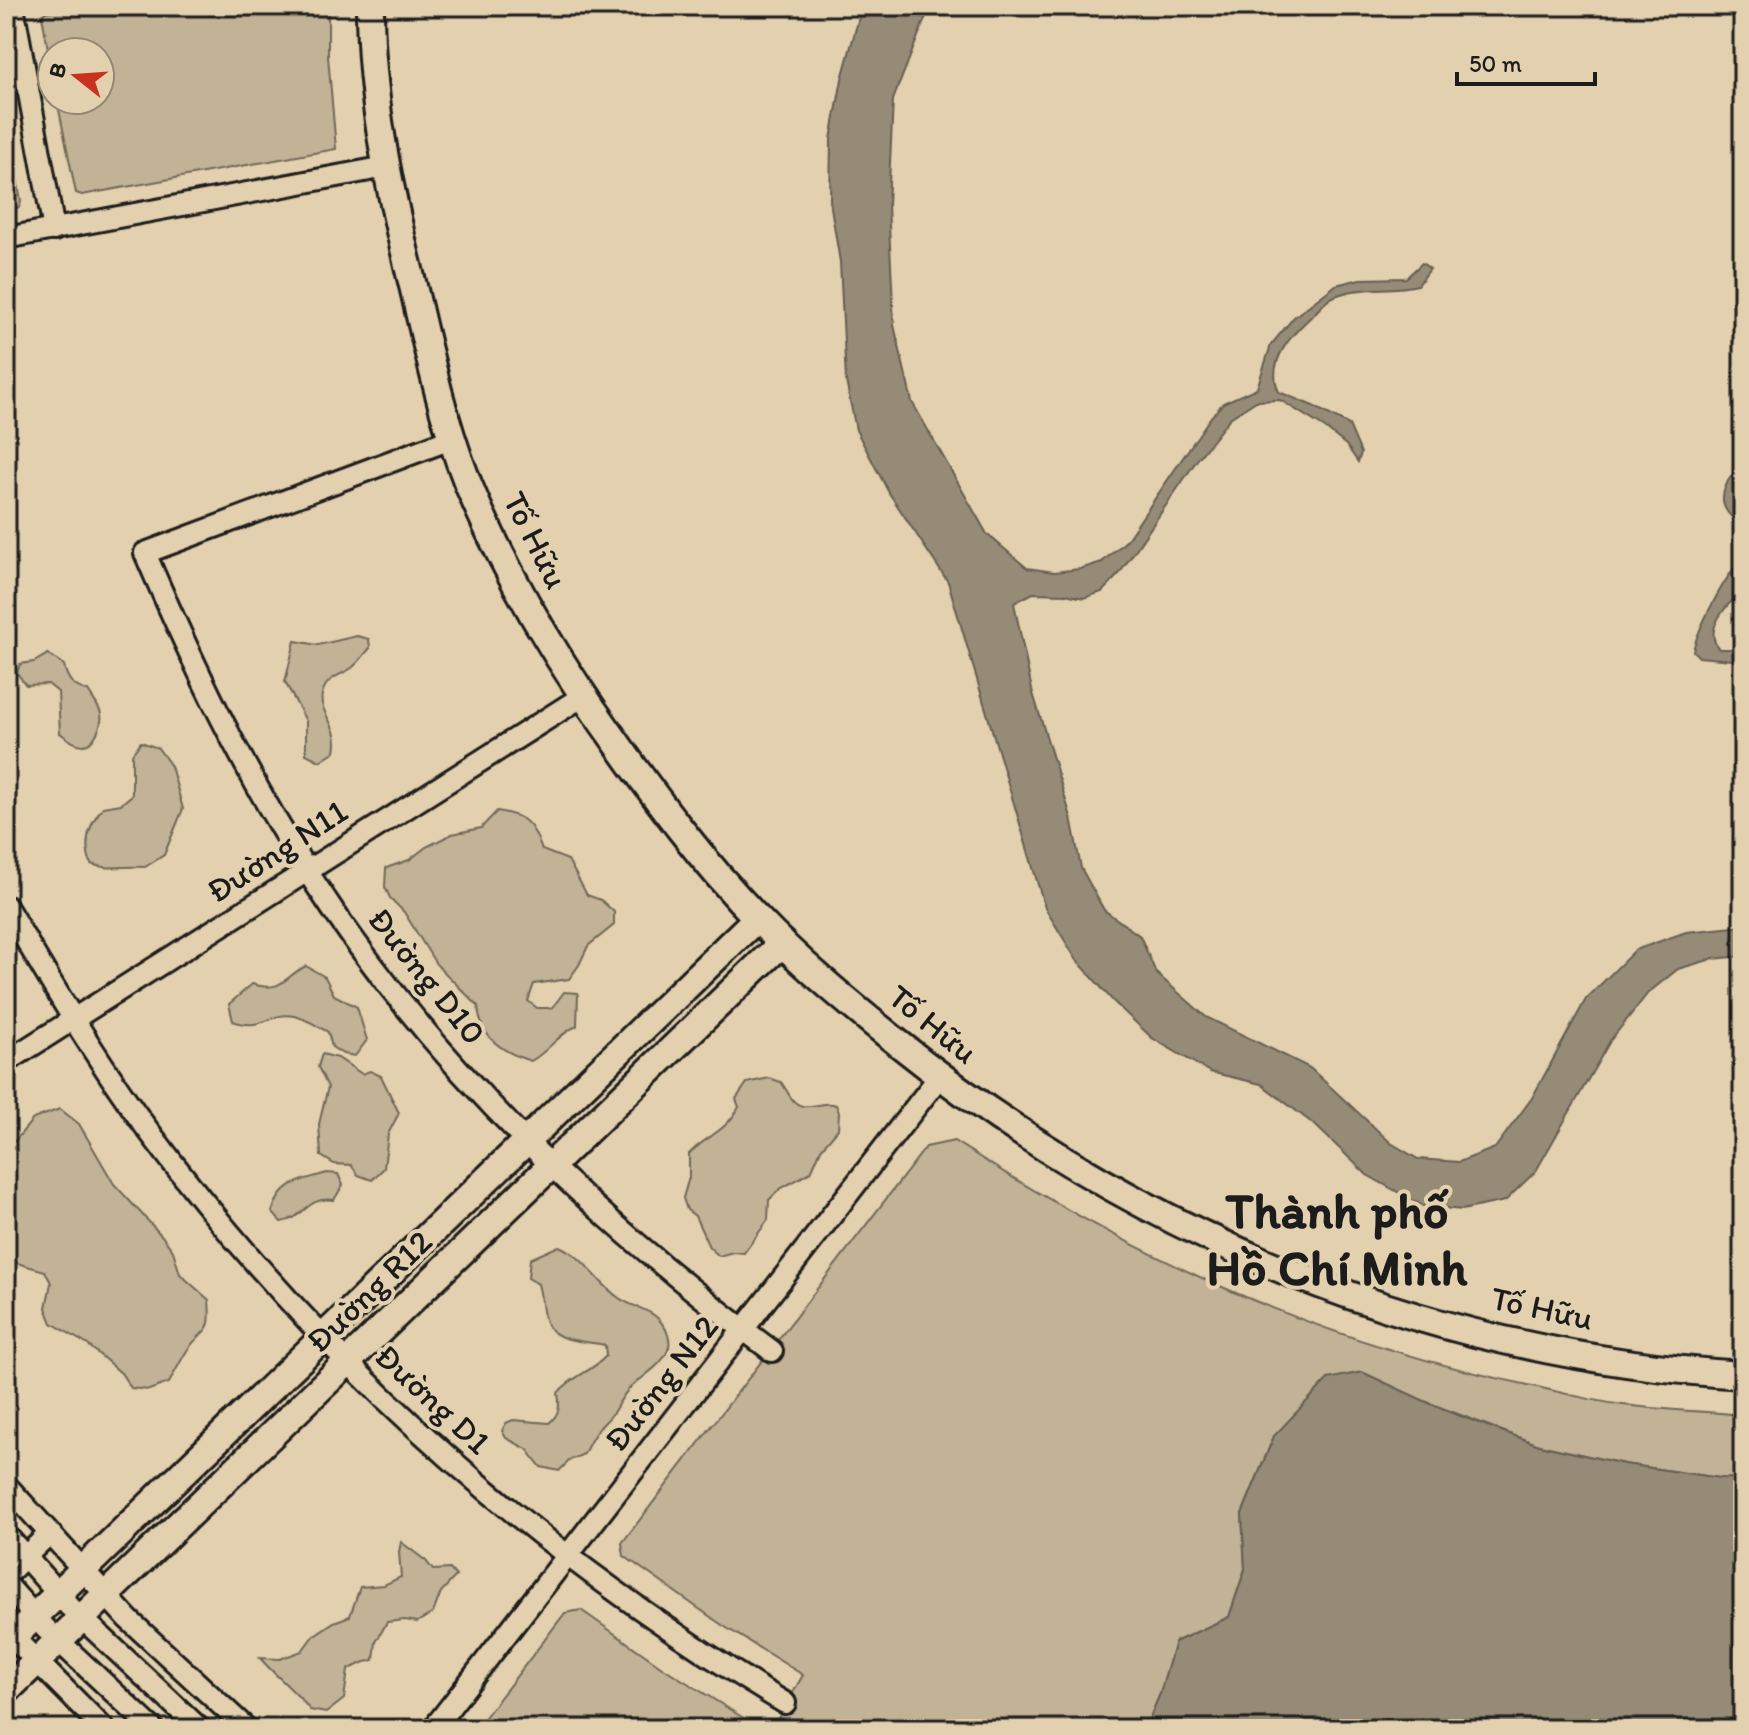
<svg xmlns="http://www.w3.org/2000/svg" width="1749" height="1735" font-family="Itim,sans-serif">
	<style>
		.green { fill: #c2b296; stroke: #6f6759; stroke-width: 2 }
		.water { fill: #968b76; stroke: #655f52; stroke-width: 2 }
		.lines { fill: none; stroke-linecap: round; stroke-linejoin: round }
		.minor-casing { stroke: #1c1c1c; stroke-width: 26 }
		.major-casing { stroke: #1c1c1c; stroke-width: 32 }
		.minor { stroke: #e3d0ae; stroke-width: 20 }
		.major { stroke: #e3d0ae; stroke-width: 26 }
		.labels { text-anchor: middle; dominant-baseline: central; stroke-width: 8; stroke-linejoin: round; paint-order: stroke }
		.street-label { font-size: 34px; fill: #1c1c1c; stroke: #e3d0ae }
		.town-label { font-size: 50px; font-weight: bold; fill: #1c1c1c; stroke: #e3d0ae }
	</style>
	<rect width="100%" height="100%" fill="#e3d0ae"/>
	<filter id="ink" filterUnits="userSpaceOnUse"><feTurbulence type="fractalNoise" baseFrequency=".0125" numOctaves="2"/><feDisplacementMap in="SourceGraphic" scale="16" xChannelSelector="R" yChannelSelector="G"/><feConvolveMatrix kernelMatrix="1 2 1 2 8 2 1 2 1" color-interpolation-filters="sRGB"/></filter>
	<g filter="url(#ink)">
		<!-- green -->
		<g class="green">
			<path d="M 78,6 L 328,6 L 328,56 L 336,149 L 82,195 L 76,193 L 57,100 L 100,100 L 100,52 L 52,52 L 52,71 L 42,16 L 45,12 Z"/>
			<path d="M 6,120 L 21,201 L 19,207 L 6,212 Z"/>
			<path d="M 357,636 L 369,639 L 370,648 C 365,654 359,662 353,667 C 344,674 333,675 326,685 C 310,710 342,722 335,751 L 320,761 L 306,754 L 306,721 L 285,682 L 295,641 L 318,645 Z"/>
			<path d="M 48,654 L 64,665 C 67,680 73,687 88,691 C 92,698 99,706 101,714 C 103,723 94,746 83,745 C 75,745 66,738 60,733 L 58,692 L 48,684 L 26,685 L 17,673 L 20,664 L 34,662 Z"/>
			<path d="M 141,742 L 158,748 L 171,766 L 183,809 L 164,855 L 145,867 C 126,865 109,871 91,864 C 83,844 89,824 103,807 L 121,804 L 132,795 L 132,754 Z"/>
			<path d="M 497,811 C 526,816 532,822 542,850 L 568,860 L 587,895 L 601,900 L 614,912 L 614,925 L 588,946 L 579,965 L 569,979 L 534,984 L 528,1001 L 537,1008 L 552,1008 L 564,992 L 578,993 L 577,1026 C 559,1033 549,1051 531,1061 C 503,1052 480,1039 478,1006 L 436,964 L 404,912 L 390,898 L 385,887 L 386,868 L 409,860 L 426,847 L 452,834 L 481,828 Z"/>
			<path d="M 306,966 L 325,977 L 334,995 L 357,1007 L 367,1040 L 355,1056 L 343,1054 L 332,1047 L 328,1032 C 318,1027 306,1018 294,1016 C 270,1011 264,1032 233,1021 L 229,1004 L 252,984 C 283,993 282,978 306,966 Z"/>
			<path d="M 322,1054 L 338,1058 L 362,1074 L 370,1071 L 381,1076 L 399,1113 L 388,1134 L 384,1168 L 372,1180 L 358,1175 L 351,1165 L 334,1164 L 321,1156 L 319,1124 L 328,1087 L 318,1067 Z"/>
			<path d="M 769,1078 L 781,1082 C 785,1087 788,1094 792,1099 C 804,1115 822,1099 836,1105 L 839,1112 L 838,1129 L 821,1149 L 811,1172 L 780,1189 L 769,1200 L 768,1220 L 744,1253 L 733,1252 L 719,1256 L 709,1247 L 695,1216 L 687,1210 L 683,1198 L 689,1177 L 689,1154 C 707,1135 725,1133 739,1107 L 736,1099 L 747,1083 Z"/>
			<path d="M 60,1109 L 79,1124 L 114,1184 L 162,1236 L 173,1251 L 180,1274 L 209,1300 C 212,1336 206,1325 188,1349 C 181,1360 175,1372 169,1383 L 149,1390 L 131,1388 L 121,1373 L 88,1345 L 52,1323 L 46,1308 L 51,1283 L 45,1271 L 6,1260 L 6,1140 L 15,1141 L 33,1119 Z"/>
			<path d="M 954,1141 C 1137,1259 1319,1342 1533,1386 C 1560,1392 1588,1400 1616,1404 C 1658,1410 1701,1411 1743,1415 L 1743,1479 L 1720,1478 L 1624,1464 L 1539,1445 L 1404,1393 L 1274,1436 L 1242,1514 L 1245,1569 L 1229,1617 L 1175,1642 L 1160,1694 L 1145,1729 L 772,1729 L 803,1675 L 722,1625 L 624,1556 L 622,1543 L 926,1147 Z"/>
			<path d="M 327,1173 L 338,1174 L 343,1185 L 334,1200 C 306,1196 305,1219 281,1222 L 272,1212 C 281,1182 300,1181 327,1173 Z"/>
			<path d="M 559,1246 C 586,1257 596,1282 619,1298 C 631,1307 652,1309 661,1322 C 667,1329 672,1341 668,1350 C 662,1366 641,1377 629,1389 C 620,1398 616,1411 608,1419 C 596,1430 591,1439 584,1454 L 570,1460 L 559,1471 L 541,1467 L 527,1449 L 506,1438 L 502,1431 L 506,1423 L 513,1420 L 549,1423 C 560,1414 560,1406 558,1393 C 570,1377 592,1372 606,1356 L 605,1345 C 583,1340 550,1344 544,1316 C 542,1306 541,1295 538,1284 L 528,1278 L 530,1259 Z"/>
			<path d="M 401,1542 L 426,1561 L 433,1570 L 450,1569 L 456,1576 L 441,1592 L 433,1613 L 417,1622 L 405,1620 L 387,1622 L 376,1642 L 374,1660 L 362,1663 L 348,1670 L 344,1699 L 326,1713 L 310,1710 C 295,1690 276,1677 260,1658 L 280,1659 L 302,1651 L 313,1636 L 334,1622 L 350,1616 L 360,1587 L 384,1585 L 401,1577 L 399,1552 Z"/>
			<path d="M 581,1610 L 662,1667 L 761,1729 L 476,1729 L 565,1613 Z"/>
		</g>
		<!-- water -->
		<g class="water">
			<path d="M 862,6 L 930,6 L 893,100 L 888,205 L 894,325 L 912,402 L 987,534 L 1027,568 L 1054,572 L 1080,569 L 1102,562 L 1126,541 L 1210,418 L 1223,403 L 1257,388 L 1271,345 L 1294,317 L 1336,285 L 1360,279 L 1406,278 L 1422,263 L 1430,269 L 1418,285 C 1390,292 1360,285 1333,297 C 1326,300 1320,308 1314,314 C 1292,334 1265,361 1279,392 L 1313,406 L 1349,425 L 1361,453 L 1358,462 L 1346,445 L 1325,428 L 1280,400 L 1256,401 L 1230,418 L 1197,460 L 1119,574 L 1102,592 L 1084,598 L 1065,594 L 1033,593 L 1014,603 L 1032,690 L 1071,817 L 1081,868 L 1104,910 L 1140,936 L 1156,973 L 1206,1017 L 1310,1068 L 1391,1143 L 1418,1159 L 1459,1162 L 1495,1148 L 1532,1098 L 1586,999 L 1635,950 L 1686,932 L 1743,926 L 1743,956 L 1712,959 L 1678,969 L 1648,993 L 1610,1041 L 1536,1171 L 1505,1201 L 1462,1210 L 1423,1206 L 1367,1175 L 1316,1126 L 1261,1084 L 1210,1072 L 1152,1038 L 1113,1001 L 1076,959 L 1045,908 L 948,582 L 889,493 L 856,430 L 846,381 L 840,262 L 830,201 L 831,139 L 842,79 Z"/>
			<path d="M 1743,465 L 1743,485 L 1736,503 L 1743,510 L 1743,528 C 1739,523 1733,519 1729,514 C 1715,498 1728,475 1743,465 Z"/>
			<path d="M 1743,559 L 1743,592 C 1726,604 1703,630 1719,649 L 1743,649 L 1743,661 L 1699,657 L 1693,651 C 1698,628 1726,573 1743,559 Z"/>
			<path d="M 1362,1372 L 1444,1410 L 1539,1445 L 1624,1464 L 1720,1478 L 1743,1479 L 1743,1729 L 1145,1729 L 1160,1694 L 1175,1642 L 1229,1617 L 1245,1569 L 1242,1514 L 1274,1436 L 1328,1379 Z"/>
		</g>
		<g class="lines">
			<defs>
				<g id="minor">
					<path d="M 13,6 L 54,230"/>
					<path d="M 6,238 L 386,167"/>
					<path d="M 451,439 L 145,553 C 192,662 243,770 307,871 C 428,1060 592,1218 772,1351"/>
					<path d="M 6,906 C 50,981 94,1056 145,1126 C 318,1360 535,1553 785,1703"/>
					<path d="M 6,1062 L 583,696"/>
					<path d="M 6,1485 L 128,1619 L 247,1729"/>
					<path d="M 6,1535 L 70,1607 L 200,1729"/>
					<path d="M 6,1575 L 49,1534"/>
					<path d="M 6,1584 L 47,1630 L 153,1729"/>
					<path d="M 6,1630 L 104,1729"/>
					<path d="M 433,1729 L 939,1077"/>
				</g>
				<g id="major">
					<path d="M 370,6 C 370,102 391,197 414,290 C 431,363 446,436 477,505 C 513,586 559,663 611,735 C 656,799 703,862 757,918 C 799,962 846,1001 893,1039 C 1138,1236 1428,1355 1743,1375"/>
					<path d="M 6,1644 L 757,918"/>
					<path d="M 6,1691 L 782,943"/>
				</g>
			</defs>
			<!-- minor casing -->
			<use href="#minor" class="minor-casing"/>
			<!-- major casing -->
			<use href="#major" class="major-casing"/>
			<!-- minor -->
			<use href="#minor" class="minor"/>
			<!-- major -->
			<use href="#major" class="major"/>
		</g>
	</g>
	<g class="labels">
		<!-- street labels -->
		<g class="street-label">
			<text transform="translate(536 540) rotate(63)">Tố Hữu</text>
			<text transform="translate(277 851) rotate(-33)">Đường N11</text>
			<text transform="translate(427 976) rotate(51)">Đường D10</text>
			<text transform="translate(933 1024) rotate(39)">Tố Hữu</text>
			<text transform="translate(369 1291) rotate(-44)">Đường R12</text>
			<text transform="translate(1542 1308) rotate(12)">Tố Hữu</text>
			<text transform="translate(661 1383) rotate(-52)">Đường N12</text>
			<text transform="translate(433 1399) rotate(43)">Đường D1</text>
		</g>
		<!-- town labels -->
		<g class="town-label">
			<text x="1337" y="1210">Thành phố<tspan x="1337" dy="57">Hồ Chí Minh</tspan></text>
		</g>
	</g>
	<!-- margin -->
	<rect width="1749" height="1735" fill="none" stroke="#e3d0ae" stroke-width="32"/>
	<rect x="16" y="16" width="1717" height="1703" fill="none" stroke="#1c1c1c" stroke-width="3" filter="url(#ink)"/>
	<!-- north arrow -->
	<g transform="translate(76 76) rotate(287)"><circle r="38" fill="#e3d0ae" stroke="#938874" stroke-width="2"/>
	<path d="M0-6L14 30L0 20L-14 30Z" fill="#c8321e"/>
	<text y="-12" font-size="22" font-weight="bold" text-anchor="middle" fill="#1c1c1c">B</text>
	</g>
	<!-- scale -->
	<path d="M1457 72v12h138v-12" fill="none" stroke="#1c1c1c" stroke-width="4"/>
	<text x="1469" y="72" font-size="24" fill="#1c1c1c" stroke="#e3d0ae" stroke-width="6" paint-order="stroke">50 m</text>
</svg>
